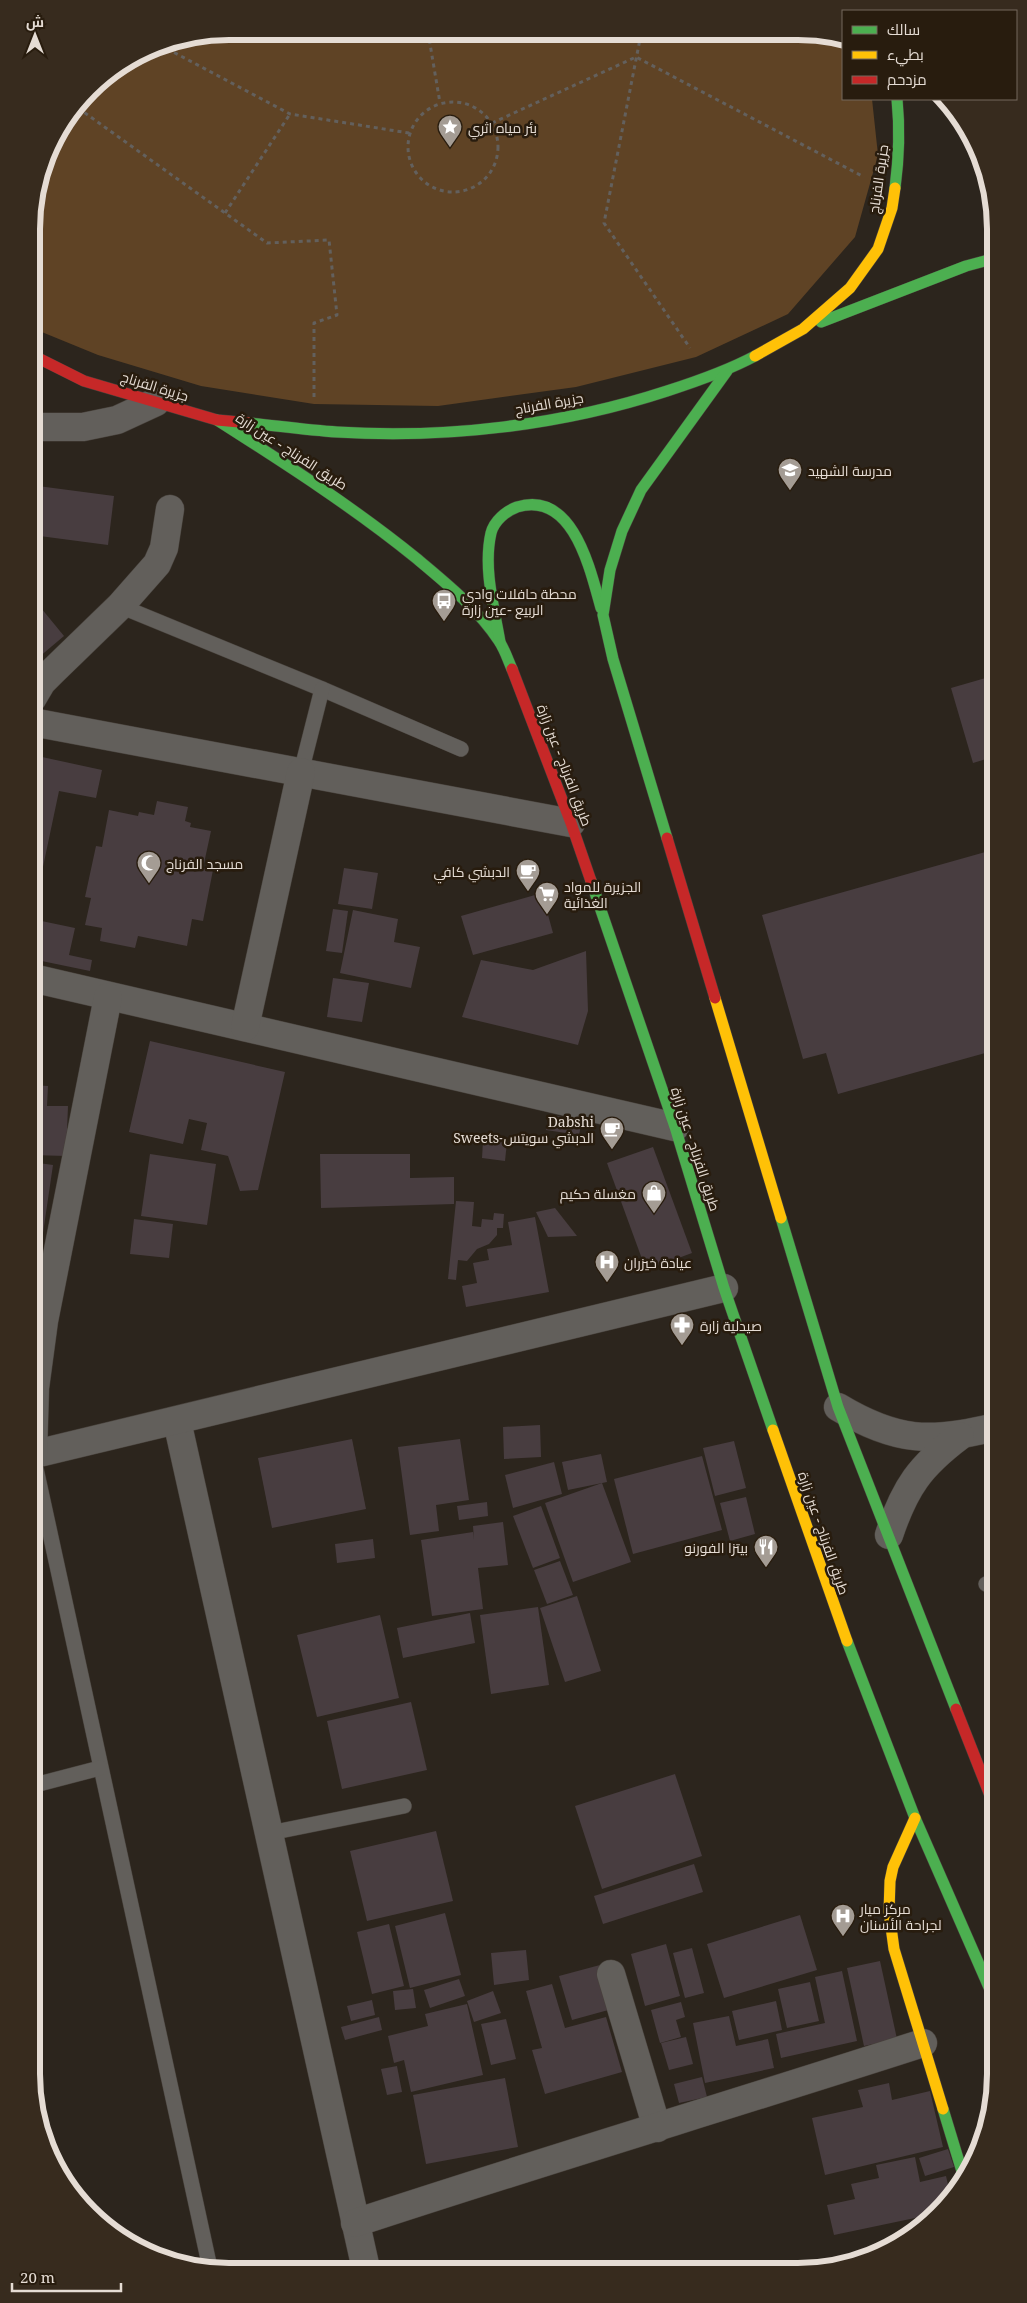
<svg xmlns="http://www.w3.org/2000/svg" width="1027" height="2303" font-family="'Noto Serif',Cairo,serif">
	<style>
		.green { fill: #5f4325 }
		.building { fill: #483d40 }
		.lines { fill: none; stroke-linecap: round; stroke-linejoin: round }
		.lane-casing { stroke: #48423c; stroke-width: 16 }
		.street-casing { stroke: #48423c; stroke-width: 29 }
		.fast-casing { stroke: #48423c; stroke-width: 12 }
		.slow-casing { stroke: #48423c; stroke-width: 12 }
		.jam-casing { stroke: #48423c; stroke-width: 12 }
		.path { stroke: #63605d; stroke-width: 3; stroke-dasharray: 4 4; stroke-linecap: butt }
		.lane { stroke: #625f5b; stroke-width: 15 }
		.street { stroke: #625f5b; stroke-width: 28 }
		.fast { stroke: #4caf50; stroke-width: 11 }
		.slow { stroke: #ffc107; stroke-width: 11 }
		.jam { stroke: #c62828; stroke-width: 11 }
		.labels { text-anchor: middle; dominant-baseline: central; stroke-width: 5; stroke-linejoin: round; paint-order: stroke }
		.poi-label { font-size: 14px; fill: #e5dcd4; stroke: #281c0e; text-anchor: start }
		.street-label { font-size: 14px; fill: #e5dcd4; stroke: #281c0e }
		.rim { fill: none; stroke: #e5dcd4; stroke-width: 6 }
	</style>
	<rect width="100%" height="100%" fill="#2c251d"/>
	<!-- green -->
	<path class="green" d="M 229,31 L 836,35 L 843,37 L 843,99 L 872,99 L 878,155 L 855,237 L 788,314 L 696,357 L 576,387 L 438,406 L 314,404 L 201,386 L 98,355 L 32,328 L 32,216 L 52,142 L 99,81 L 154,46 Z"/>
	<!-- building -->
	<g class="building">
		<path d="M 38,486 L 114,496 L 108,545 L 32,535 Z"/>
		<path d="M 32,597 L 64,636 L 32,663 Z"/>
		<path d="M 996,675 L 996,756 L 973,763 L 951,688 Z"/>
		<path d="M 42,757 L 102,770 L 96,798 L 59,791 L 32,919 L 32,809 Z"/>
		<path d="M 157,801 L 188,807 L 185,821 L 191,823 L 190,827 L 211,831 L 203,868 L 213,870 L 203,921 L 192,919 L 187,946 L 138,936 L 135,948 L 100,941 L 102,928 L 85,925 L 91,898 L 85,897 L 96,846 L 102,847 L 109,810 L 138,816 L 139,812 L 154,815 Z"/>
		<path d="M 996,849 L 996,1050 L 838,1094 L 826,1053 L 803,1059 L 762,915 Z"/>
		<path d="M 344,868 L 378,873 L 372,909 L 338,904 Z"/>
		<path d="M 542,893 L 553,933 L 473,955 L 461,916 Z"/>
		<path d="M 333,909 L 348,911 L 342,953 L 326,951 Z"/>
		<path d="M 353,910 L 398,919 L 394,942 L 420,947 L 411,988 L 340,973 Z"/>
		<path d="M 32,919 L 75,928 L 69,955 L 92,960 L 90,971 L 32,959 Z"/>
		<path d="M 586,951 L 588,1011 L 578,1045 L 462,1017 L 481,960 L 533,970 Z"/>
		<path d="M 333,978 L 369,983 L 362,1022 L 327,1017 Z"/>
		<path d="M 150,1041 L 285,1072 L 258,1190 L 240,1191 L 228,1156 L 201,1150 L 207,1123 L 189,1119 L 183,1144 L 129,1132 Z"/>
		<path d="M 31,1085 L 48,1086 L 47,1106 L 68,1106 L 66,1156 L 31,1155 Z"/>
		<path d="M 549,1115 L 582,1120 L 579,1135 L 546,1130 Z"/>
		<path d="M 483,1141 L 507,1142 L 505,1161 L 482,1158 Z"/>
		<path d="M 653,1147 L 692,1253 L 646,1270 L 607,1163 Z"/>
		<path d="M 150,1154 L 216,1164 L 207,1225 L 141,1216 Z"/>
		<path d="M 320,1154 L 410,1154 L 410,1178 L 454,1177 L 454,1204 L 321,1208 Z"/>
		<path d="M 31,1162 L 53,1165 L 43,1233 L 31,1231 Z"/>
		<path d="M 456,1201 L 474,1202 L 472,1226 L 481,1227 L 482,1219 L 493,1220 L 494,1213 L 504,1214 L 503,1228 L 497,1228 L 497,1235 L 489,1244 L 477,1249 L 467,1261 L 458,1260 L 456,1280 L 448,1279 Z"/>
		<path d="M 555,1208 L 577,1236 L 548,1237 L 536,1212 Z"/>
		<path d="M 535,1217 L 549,1292 L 466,1307 L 462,1286 L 477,1283 L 473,1263 L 489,1260 L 487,1249 L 512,1245 L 508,1222 Z"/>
		<path d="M 134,1219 L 173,1224 L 169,1258 L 130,1254 Z"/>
		<path d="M 31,1237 L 40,1239 L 33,1286 L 31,1286 Z"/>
		<path d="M 540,1425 L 541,1457 L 504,1459 L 503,1427 Z"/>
		<path d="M 352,1439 L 366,1509 L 272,1528 L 258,1458 Z"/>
		<path d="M 460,1439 L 469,1500 L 436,1505 L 439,1531 L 410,1535 L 398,1447 Z"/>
		<path d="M 734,1441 L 746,1488 L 715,1496 L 703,1448 Z"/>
		<path d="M 601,1454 L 607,1482 L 568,1490 L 562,1462 Z"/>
		<path d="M 702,1456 L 722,1530 L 633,1554 L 614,1479 Z"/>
		<path d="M 554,1462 L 562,1494 L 513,1508 L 505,1475 Z"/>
		<path d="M 602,1483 L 631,1562 L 573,1582 L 545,1503 Z"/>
		<path d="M 746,1497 L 755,1534 L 730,1541 L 720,1503 Z"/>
		<path d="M 487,1502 L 488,1516 L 459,1520 L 457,1506 Z"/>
		<path d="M 541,1506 L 560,1558 L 533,1568 L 513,1516 Z"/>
		<path d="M 503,1522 L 508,1565 L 478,1568 L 483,1609 L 432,1616 L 421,1540 L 473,1532 L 474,1540 L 473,1526 Z"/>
		<path d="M 373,1539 L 375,1558 L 337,1563 L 335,1544 Z"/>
		<path d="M 560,1561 L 573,1595 L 547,1604 L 534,1570 Z"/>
		<path d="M 577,1596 L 601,1671 L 565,1682 L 540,1608 Z"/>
		<path d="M 538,1607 L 549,1685 L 491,1694 L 480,1615 Z"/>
		<path d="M 470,1613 L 475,1643 L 403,1658 L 397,1628 Z"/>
		<path d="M 380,1615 L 399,1698 L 317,1717 L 297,1635 Z"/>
		<path d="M 411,1702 L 427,1770 L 342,1789 L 327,1721 Z"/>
		<path d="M 675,1774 L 702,1856 L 602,1889 L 575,1806 Z"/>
		<path d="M 436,1831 L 453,1901 L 367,1921 L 350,1851 Z"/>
		<path d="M 694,1864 L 703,1892 L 603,1924 L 594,1896 Z"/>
		<path d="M 445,1913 L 461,1975 L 410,1988 L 395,1926 Z"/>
		<path d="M 800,1915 L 817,1970 L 724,1998 L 707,1944 Z"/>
		<path d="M 389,1924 L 404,1986 L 372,1994 L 357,1932 Z"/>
		<path d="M 666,1944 L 680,1996 L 645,2006 L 631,1954 Z"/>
		<path d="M 692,1948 L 704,1993 L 685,1998 L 673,1953 Z"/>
		<path d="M 526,1950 L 529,1980 L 494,1985 L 491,1953 Z"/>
		<path d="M 880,1961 L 897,2039 L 864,2046 L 847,1968 Z"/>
		<path d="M 600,1965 L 612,2009 L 572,2020 L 559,1976 Z"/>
		<path d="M 842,1971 L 857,2041 L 781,2058 L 776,2034 L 825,2023 L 815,1977 Z"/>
		<path d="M 459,1979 L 465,1996 L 430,2008 L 424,1990 Z"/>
		<path d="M 810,1982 L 819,2021 L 787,2028 L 778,1989 Z"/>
		<path d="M 552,1984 L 565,2028 L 606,2017 L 622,2072 L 545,2094 L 532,2050 L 542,2048 L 526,1991 Z"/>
		<path d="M 413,1989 L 416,2008 L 395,2010 L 393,1991 Z"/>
		<path d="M 493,1991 L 501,2013 L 474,2022 L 467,2001 Z"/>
		<path d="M 372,2000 L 375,2015 L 351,2021 L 347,2006 Z"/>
		<path d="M 776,2001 L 782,2030 L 739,2040 L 732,2011 Z"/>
		<path d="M 681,2002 L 685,2017 L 676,2020 L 681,2037 L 660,2043 L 651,2010 Z"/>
		<path d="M 467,2004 L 483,2075 L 411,2092 L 404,2060 L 394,2063 L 388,2036 L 428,2026 L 425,2014 Z"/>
		<path d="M 729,2016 L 736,2046 L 768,2039 L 774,2068 L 705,2083 L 693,2023 Z"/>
		<path d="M 379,2017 L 382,2030 L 345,2040 L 341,2027 Z"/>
		<path d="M 506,2019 L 516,2059 L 491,2065 L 481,2024 Z"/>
		<path d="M 686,2037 L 693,2064 L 669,2070 L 661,2043 Z"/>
		<path d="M 397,2066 L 402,2092 L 387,2095 L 381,2069 Z"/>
		<path d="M 702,2077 L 707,2097 L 679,2103 L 674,2084 Z"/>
		<path d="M 505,2078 L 518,2147 L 426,2164 L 413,2095 Z"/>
		<path d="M 889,2083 L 892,2100 L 930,2091 L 943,2147 L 825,2175 L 812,2118 L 863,2107 L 858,2090 Z"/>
		<path d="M 948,2149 L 954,2167 L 925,2176 L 919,2158 Z"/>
		<path d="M 915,2157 L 920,2182 L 946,2176 L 951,2198 L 934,2214 L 834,2235 L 827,2205 L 855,2199 L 851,2184 L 879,2178 L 876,2165 Z"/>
	</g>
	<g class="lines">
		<defs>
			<g id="lane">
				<path d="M 120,606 L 322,689 L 461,749"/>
				<path d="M 301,772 L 322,689"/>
				<path d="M 33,1455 L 210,2268"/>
				<path d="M 986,1584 L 995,1580"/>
				<path d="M 31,1786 L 100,1768"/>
				<path d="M 270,1833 L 404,1806"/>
			</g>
			<g id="street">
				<path d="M 32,427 L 83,427 L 117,420 L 156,402"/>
				<path d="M 32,699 L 42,682 L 53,671 L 120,606 L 157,564 L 164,548 L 170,509"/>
				<path d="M 32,722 L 571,823"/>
				<path d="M 32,978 L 675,1127"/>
				<path d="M 245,1027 L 301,772"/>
				<path d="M 838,1407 C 896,1442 931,1443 995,1427"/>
				<path d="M 177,1421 L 366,2269"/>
				<path d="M 31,1455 L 724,1288"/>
				<path d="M 33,1455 L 35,1388 L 44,1321 L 108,997"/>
				<path d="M 889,1535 C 905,1487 920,1466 960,1436"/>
				<path d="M 611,1974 L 657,2128"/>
				<path d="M 355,2223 C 543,2161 734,2104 923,2043"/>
			</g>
			<g id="fast">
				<path d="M 895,188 C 899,158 900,129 897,99"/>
				<path d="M 821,322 L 966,266 L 996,258"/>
				<path d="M 217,420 C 286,464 353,507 416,558 C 446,583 478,609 499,641 C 505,650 508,660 512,669"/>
				<path d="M 250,423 C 279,426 308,430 337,432 C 447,439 563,425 667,391 C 698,381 727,371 755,356"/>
				<path d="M 500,642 C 494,607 483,568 491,533 C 494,521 506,511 517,507 C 573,490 590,569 601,608"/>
				<path d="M 667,838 L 613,659 L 603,615 L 610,570 L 622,531 L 641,490 L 727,371"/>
				<path d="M 591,881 L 675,1127 L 724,1288 L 773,1430"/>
				<path d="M 781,1218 L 838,1407 L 956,1709"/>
				<path d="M 847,1641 L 915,1818 L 995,2001"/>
				<path d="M 943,2109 L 964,2178"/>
			</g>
			<g id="slow">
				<path d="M 755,356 L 803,329 L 850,288 L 878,249 L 892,208 L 895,188"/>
				<path d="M 715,998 L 781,1218"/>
				<path d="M 773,1430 L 847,1641"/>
				<path d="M 915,1818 L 893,1867 L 890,1881 L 889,1912 L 894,1949 L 943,2109"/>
			</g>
			<g id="jam">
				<path d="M 32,355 L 84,381 L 217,420 L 250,423"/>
				<path d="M 512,669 L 571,823 L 591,881"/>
				<path d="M 667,838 L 715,998"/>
				<path d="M 956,1709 L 995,1808"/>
			</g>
		</defs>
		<!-- lane casing -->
		<use href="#lane" class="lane-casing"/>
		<!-- street casing -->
		<use href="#street" class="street-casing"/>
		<!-- fast casing -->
		<use href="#fast" class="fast-casing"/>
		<!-- slow casing -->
		<use href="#slow" class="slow-casing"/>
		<!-- jam casing -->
		<use href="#jam" class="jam-casing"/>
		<!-- path -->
		<g class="path">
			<path d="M 428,32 L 440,103"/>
			<path d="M 641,34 L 604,223 L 690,348"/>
			<path d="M 160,45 L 290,114 L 409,133"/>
			<circle cx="453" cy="147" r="45"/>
			<path d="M 78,108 L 267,243 L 329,240 L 337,315 L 314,323 L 314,397"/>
			<path d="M 492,123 L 636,57 L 864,177"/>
			<path d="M 225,213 L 290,114"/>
		</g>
		<!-- lane -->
		<use href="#lane" class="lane"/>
		<!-- street -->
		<use href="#street" class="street"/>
		<!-- fast -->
		<use href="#fast" class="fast"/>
		<!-- slow -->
		<use href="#slow" class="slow"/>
		<!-- jam -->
		<use href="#jam" class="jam"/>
	</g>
	<!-- icons -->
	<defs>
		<symbol id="sight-pin" viewBox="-11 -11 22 30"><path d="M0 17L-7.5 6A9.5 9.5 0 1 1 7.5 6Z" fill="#a49c94" stroke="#281c0e"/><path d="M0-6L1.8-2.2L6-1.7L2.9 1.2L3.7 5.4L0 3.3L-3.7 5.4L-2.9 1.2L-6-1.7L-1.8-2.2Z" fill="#fff"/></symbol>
		<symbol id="school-pin" viewBox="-11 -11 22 30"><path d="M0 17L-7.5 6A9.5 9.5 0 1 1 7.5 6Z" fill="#a49c94" stroke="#281c0e"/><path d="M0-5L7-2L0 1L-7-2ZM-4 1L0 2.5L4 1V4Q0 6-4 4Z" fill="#fff"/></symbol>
		<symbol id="bus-pin" viewBox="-11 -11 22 30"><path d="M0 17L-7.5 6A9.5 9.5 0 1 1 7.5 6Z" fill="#a49c94" stroke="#281c0e"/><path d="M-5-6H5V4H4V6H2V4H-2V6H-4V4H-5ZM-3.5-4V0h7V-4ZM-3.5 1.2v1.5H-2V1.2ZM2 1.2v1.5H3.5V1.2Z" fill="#fff"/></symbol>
		<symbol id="mosque-pin" viewBox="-11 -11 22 30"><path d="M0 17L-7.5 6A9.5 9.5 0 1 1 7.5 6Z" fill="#a49c94" stroke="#281c0e"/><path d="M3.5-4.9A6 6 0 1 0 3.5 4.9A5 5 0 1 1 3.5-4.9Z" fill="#fff"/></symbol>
		<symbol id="cafe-pin" viewBox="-11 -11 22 30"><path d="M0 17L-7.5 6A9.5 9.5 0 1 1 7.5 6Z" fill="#a49c94" stroke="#281c0e"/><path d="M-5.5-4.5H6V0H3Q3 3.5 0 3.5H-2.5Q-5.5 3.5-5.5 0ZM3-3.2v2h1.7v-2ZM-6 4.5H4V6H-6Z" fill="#fff"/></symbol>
		<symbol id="supermarket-pin" viewBox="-11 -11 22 30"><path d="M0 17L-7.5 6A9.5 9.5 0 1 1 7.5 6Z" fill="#a49c94" stroke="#281c0e"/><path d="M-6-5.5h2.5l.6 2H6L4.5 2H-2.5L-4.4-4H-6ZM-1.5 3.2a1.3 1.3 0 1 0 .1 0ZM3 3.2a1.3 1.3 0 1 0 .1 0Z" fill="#fff"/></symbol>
		<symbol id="shop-pin" viewBox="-11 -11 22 30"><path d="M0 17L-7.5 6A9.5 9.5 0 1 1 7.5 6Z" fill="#a49c94" stroke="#281c0e"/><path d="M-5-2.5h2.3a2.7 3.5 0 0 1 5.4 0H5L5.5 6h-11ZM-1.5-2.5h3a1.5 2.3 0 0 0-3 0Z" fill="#fff"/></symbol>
		<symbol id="hospital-pin" viewBox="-11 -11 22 30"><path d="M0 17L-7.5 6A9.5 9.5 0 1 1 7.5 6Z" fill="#a49c94" stroke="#281c0e"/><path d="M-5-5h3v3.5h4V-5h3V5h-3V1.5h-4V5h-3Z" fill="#fff"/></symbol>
		<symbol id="pharmacy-pin" viewBox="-11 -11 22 30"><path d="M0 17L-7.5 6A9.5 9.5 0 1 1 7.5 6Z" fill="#a49c94" stroke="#281c0e"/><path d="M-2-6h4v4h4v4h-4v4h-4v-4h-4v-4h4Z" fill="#fff"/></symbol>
		<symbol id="restaurant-pin" viewBox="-11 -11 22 30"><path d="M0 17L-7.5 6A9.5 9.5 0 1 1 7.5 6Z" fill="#a49c94" stroke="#281c0e"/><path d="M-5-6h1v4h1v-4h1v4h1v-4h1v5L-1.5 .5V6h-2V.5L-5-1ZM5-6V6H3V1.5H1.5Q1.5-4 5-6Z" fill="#fff"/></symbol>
	</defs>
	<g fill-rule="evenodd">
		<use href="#sight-pin" x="436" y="113" width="28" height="38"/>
		<use href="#school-pin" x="776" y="456" width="28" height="38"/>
		<use href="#bus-pin" x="430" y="587" width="28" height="38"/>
		<use href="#mosque-pin" x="135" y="849" width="28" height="38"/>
		<use href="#cafe-pin" x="514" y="857" width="28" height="38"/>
		<use href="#supermarket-pin" x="533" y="880" width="28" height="38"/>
		<use href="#cafe-pin" x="598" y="1115" width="28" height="38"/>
		<use href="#shop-pin" x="640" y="1179" width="28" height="38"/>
		<use href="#hospital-pin" x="593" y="1248" width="28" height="38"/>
		<use href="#pharmacy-pin" x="668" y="1311" width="28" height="38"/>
		<use href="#restaurant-pin" x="752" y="1533" width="28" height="38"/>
		<use href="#hospital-pin" x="829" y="1902" width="28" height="38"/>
	</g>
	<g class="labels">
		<!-- poi labels -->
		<g class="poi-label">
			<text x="468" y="127">بئر مياه اثري</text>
			<text x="808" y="470">مدرسة الشهيد</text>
			<text x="462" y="593">محطة حافلات وادي<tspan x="462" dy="16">الربيع -عين زارة</tspan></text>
			<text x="166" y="863">مسجد الفرناج</text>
			<text x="510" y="871" text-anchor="end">الدبشي كافي</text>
			<text x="564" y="886">الجزيرة للمواد<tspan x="564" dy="16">الغذائية</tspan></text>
			<text x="594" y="1121" text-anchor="end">Dabshi<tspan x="594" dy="16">Sweets-الدبشي سويتس</tspan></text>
			<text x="636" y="1193" text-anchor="end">مغسلة حكيم</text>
			<text x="624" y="1262">عيادة خيزران</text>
			<text x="700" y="1325">صيدلية زارة</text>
			<text x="748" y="1547" text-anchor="end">بيتزا الفورنو</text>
			<text x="860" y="1908">مركز ميار<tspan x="860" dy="16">لجراحة الأسنان</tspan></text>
		</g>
		<!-- street labels -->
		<g class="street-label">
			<text transform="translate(878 179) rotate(-82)">جزيرة الفرناج</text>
			<text transform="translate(155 386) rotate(17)">جزيرة الفرناج</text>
			<text transform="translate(549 403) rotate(-10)">جزيرة الفرناج</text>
			<text transform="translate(292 451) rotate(33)">طريق الفرناج - عين زارة</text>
			<text transform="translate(565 765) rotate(69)">طريق الفرناج - عين زارة</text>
			<text transform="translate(696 1149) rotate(72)">طريق الفرناج - عين زارة</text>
			<text transform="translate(824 1533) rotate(71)">طريق الفرناج - عين زارة</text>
		</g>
	</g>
	<!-- crop -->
	<path d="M0 0H1027V2303H0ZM229 40H798A189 189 0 0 1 987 229V2074A189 189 0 0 1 798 2263H229A189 189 0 0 1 40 2074V229A189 189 0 0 1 229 40Z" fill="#372b1e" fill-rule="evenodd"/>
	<path class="rim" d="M229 40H798A189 189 0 0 1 987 229V2074A189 189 0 0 1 798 2263H229A189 189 0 0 1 40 2074V229A189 189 0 0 1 229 40Z"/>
	<!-- legend -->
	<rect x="842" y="10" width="175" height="90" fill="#281c0e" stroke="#74695d"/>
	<rect x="852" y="26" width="25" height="8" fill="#4caf50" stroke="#74695d"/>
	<text x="887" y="35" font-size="15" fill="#e5dcd4">سالك</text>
	<rect x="852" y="51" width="25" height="8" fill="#ffc107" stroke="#74695d"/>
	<text x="887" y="60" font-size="15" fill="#e5dcd4">بطيء</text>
	<rect x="852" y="76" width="25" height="8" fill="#c62828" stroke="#74695d"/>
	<text x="887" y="85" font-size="15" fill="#e5dcd4">مزدحم</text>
	<!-- north arrow -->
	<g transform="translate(35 35)" stroke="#281c0e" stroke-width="4" paint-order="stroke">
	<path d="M0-4L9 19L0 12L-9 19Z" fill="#e5dcd4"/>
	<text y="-8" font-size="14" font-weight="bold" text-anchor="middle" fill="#e5dcd4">ش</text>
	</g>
	<!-- scale -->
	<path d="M12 2283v8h109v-8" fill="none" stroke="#e5dcd4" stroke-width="2.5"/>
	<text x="20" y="2283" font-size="15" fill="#e5dcd4" stroke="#281c0e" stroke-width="4" paint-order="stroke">20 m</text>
</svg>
